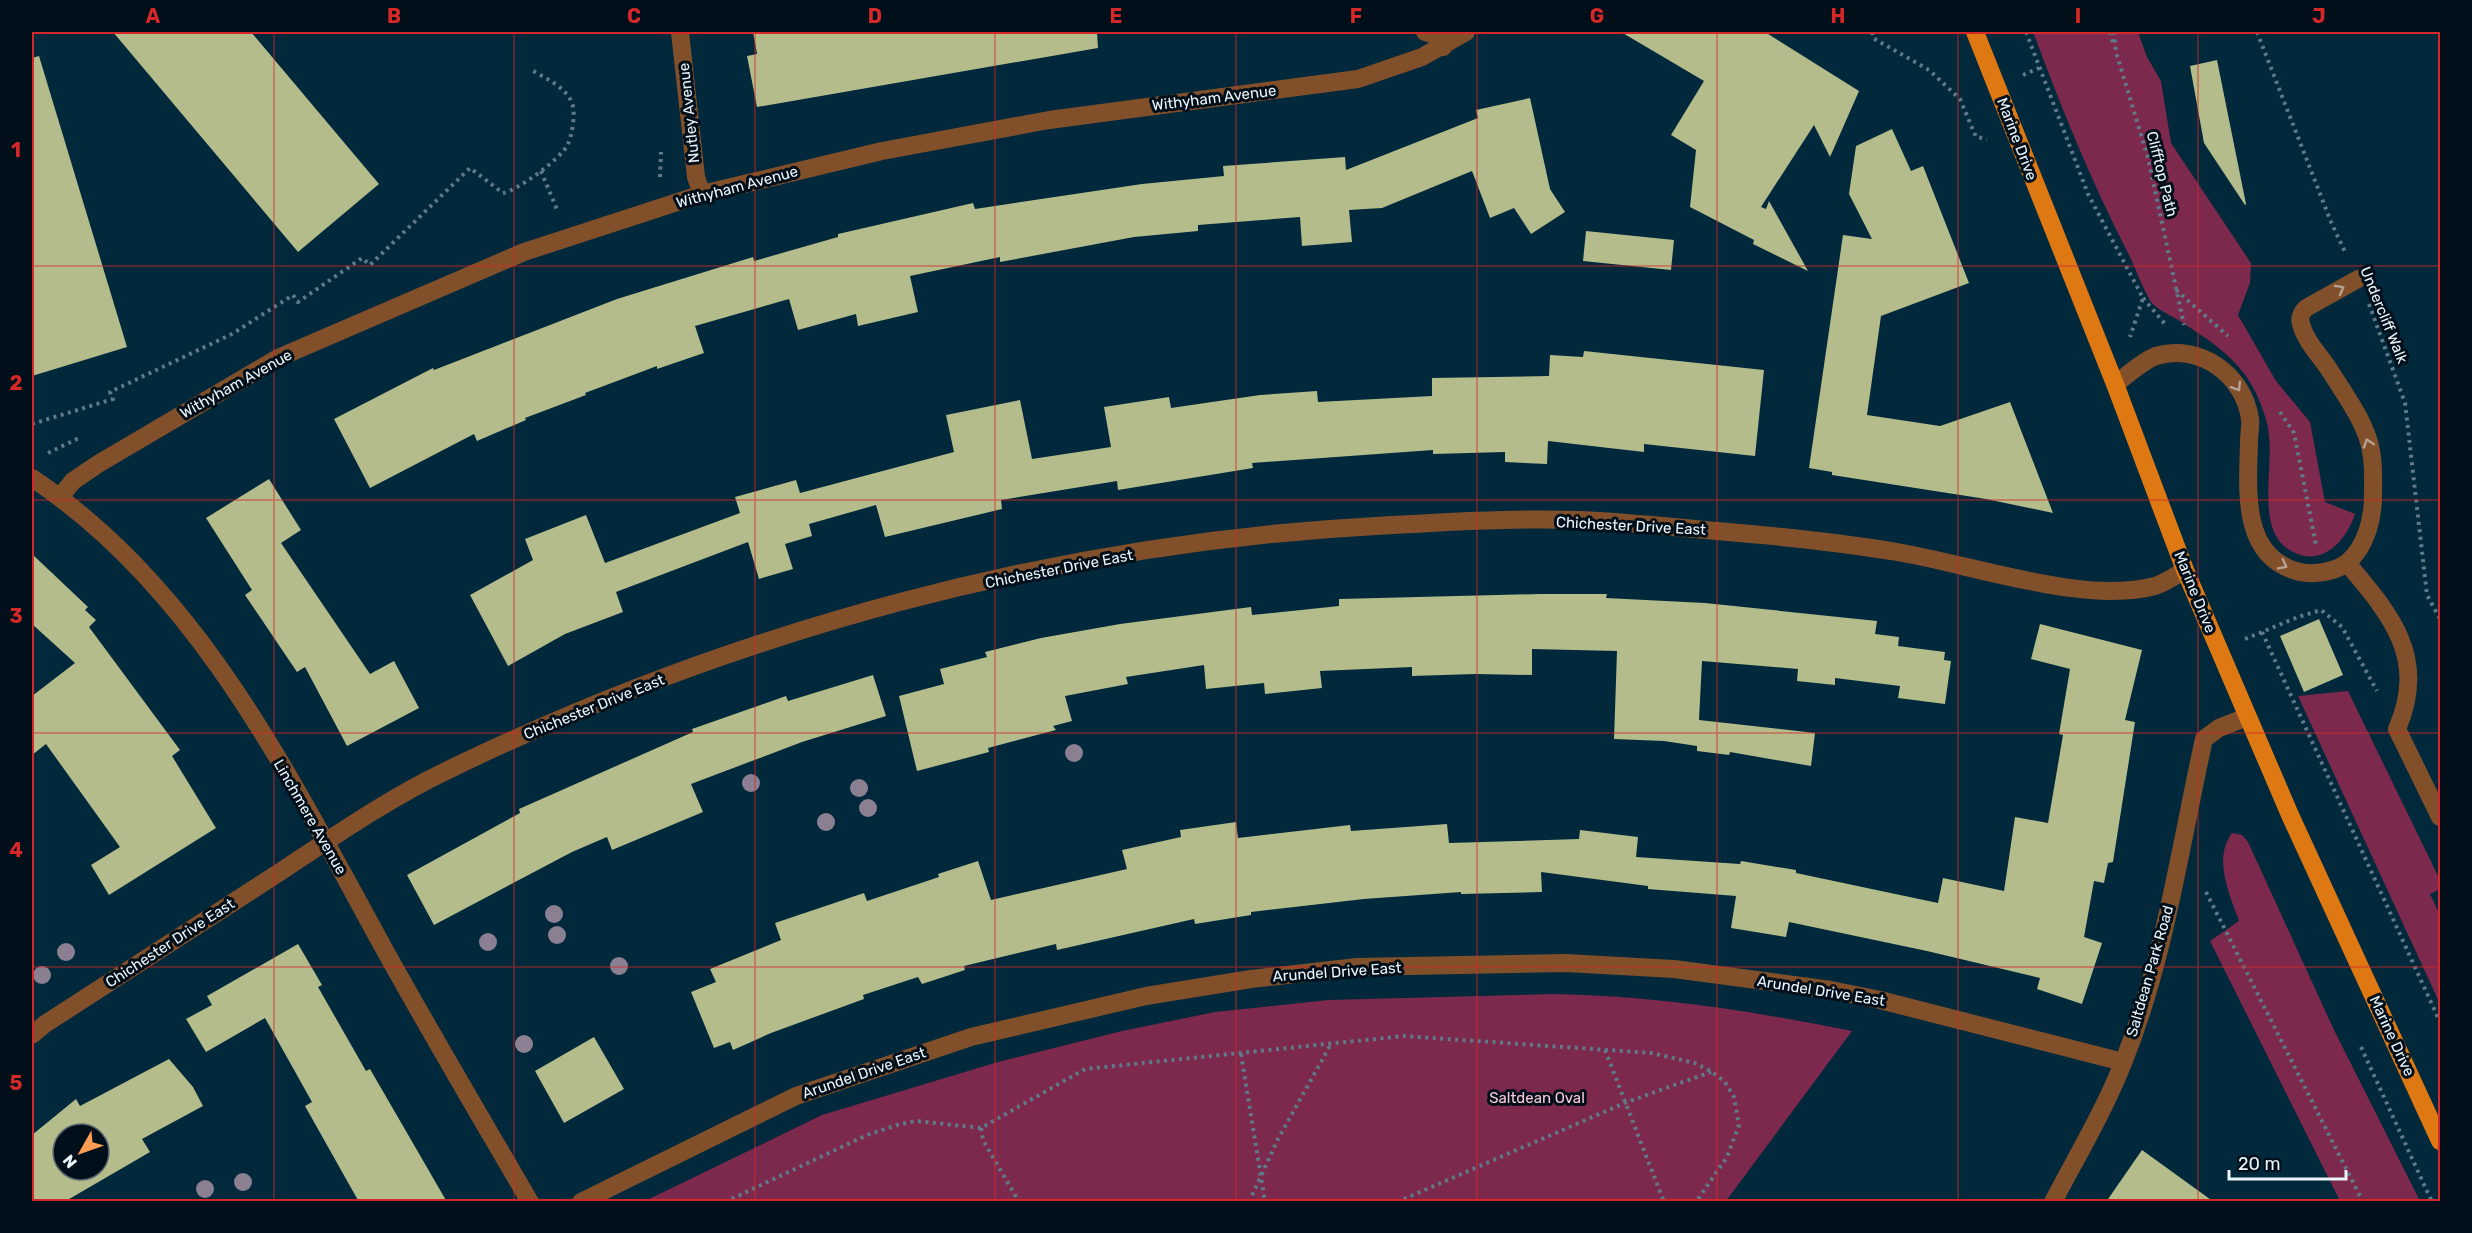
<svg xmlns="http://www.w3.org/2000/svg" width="2472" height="1233" font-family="Rubik,sans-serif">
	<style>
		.green { fill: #7c294d }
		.building { fill: #b3bc8a; fill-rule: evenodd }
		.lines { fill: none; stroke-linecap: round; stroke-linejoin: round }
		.path { stroke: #5f7a88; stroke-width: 4; stroke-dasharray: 3 4.5; stroke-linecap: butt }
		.lane { stroke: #81502b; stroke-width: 18 }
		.street { stroke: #81502b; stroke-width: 18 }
		.primary { stroke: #de7813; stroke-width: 18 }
		.tree { fill: #8b8092 }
		.oneway { stroke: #b6a293 }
		.grid { fill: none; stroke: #d62828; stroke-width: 1.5; stroke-opacity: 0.55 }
		.labels { text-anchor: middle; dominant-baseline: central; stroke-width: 6; stroke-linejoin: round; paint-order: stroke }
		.street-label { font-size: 15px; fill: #ebf5fb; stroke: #000f1a }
		.park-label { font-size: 15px; fill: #fcc8d9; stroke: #000f1a }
		.neatline { fill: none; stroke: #d62828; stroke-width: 2 }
		.grid-label { font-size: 20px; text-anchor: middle; font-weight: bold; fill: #d62828 }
	</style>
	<rect width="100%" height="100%" fill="#01283b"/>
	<!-- green -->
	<g class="green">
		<path d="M 2033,32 L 2138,32 L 2147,57 L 2161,81 L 2171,143 L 2251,263 L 2250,283 L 2238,315 L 2276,381 L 2310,422 L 2325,502 L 2355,514 C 2345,545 2316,572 2284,546 C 2258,523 2273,468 2269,436 C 2268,421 2262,407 2256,393 C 2240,359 2208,339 2178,320 C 2170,315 2156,309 2151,302 C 2142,287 2136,269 2128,253 C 2091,181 2061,107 2033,32 Z"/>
		<path d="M 2348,691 L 2440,880 L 2440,889 L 2430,894 L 2440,915 L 2440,1004 L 2298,696 Z"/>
		<path d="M 2232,833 L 2242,835 L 2248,842 L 2334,1030 L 2420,1201 L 2340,1201 L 2210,941 L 2239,921 C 2229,893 2213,859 2232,833 Z"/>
		<path d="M 1557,994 C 1657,996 1753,1011 1852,1031 L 1726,1201 L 645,1201 L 822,1115 L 998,1062 L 1122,1031 L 1215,1012 L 1328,1000 Z"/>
	</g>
	<!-- building -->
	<g class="building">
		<path d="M 113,32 L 251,32 L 379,184 L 298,252 Z"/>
		<path d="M 753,32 L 1097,32 L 1098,48 L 757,107 L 747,56 L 757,54 Z"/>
		<path d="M 1621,32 L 1765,32 L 1859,91 L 1830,157 L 1814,125 L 1761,207 L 1766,209 L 1769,201 L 1808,271 L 1753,244 L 1754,240 L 1690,207 L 1696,150 L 1671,135 L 1704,81 Z"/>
		<path d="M 39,56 L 127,347 L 32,376 L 32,58 Z"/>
		<path d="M 2217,60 L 2246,204 L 2245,205 L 2204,143 L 2190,66 Z"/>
		<path d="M 1530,98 L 1550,189 L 1565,212 L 1531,234 L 1514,208 L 1490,218 L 1472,171 L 1382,208 L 1349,210 L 1352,242 L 1302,246 L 1300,217 L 1198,225 L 1198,231 L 1134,237 L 1000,262 L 1000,257 L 910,276 L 918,312 L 858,326 L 856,314 L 798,330 L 789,299 L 695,326 L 704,353 L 657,369 L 657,366 L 585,393 L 586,395 L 525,418 L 526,420 L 477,441 L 474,434 L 370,488 L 334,419 L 433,368 L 434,370 L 617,299 L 753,257 L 754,261 L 838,237 L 838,234 L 973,203 L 975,209 L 1142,184 L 1224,176 L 1223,166 L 1345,157 L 1346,170 L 1478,118 L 1476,110 Z"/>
		<path d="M 1892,129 L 1911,171 L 1923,166 L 1969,283 L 1881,316 L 1867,415 L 1940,426 L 2010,402 L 2053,513 L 1986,499 L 1832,475 L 1832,472 L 1809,468 L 1843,235 L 1872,239 L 1849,194 L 1856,146 Z"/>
		<path d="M 1586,231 L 1674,240 L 1671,270 L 1583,261 Z"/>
		<path d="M 1584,351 L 1764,370 L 1755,456 L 1644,444 L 1644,452 L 1548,441 L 1547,464 L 1505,462 L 1505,452 L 1433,454 L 1433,450 L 1252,463 L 1253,468 L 1118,490 L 1117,481 L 1001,500 L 1002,509 L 885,537 L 876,505 L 809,524 L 812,536 L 785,544 L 793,569 L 759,579 L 748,542 L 616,592 L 623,612 L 565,634 L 508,666 L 470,595 L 533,560 L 525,539 L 586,515 L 605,563 L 740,513 L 735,497 L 796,480 L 800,493 L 954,452 L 946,415 L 1020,400 L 1032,459 L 1111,447 L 1104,407 L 1169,397 L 1171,408 L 1260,395 L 1317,391 L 1318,402 L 1432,396 L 1432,378 L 1549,376 L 1550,355 L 1583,357 Z"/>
		<path d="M 269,479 L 301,530 L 281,543 L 370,674 L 394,661 L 419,708 L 347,746 L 305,667 L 297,672 L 245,595 L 252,590 L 206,518 Z"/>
		<path d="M 32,554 L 88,607 L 85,610 L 96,620 L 89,627 L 180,750 L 172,756 L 216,828 L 109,895 L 91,865 L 120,847 L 46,744 L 32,755 L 32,696 L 75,663 L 32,624 Z"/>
		<path d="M 1540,594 L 1607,594 L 1606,598 L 1705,603 L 1877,621 L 1875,634 L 1899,637 L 1898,646 L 1945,652 L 1944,660 L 1951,661 L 1945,704 L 1898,698 L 1900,686 L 1835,678 L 1835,685 L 1797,681 L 1798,669 L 1702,661 L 1699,720 L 1815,733 L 1811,766 L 1730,752 L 1729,755 L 1697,751 L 1697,746 L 1664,741 L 1614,739 L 1617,651 L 1532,649 L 1532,675 L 1475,674 L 1412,676 L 1412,667 L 1320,671 L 1322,688 L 1265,694 L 1264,683 L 1206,689 L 1204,665 L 1126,677 L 1128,684 L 1065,696 L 1072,721 L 1053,726 L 1056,730 L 988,748 L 989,752 L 917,771 L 899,696 L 944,684 L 940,669 L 987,657 L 985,652 L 1041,638 L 1120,624 L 1251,607 L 1252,615 L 1339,606 L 1339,599 Z"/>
		<path d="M 2319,619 L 2343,675 L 2304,692 L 2280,636 Z"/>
		<path d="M 2040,624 L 2142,650 L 2125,720 L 2135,722 L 2113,862 L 2108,863 L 2104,883 L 2094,881 L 2084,937 L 2102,943 L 2082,1004 L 2037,989 L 2040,978 L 1927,951 L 1789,922 L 1786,937 L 1731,928 L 1736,896 L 1648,889 L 1648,886 L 1541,872 L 1542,892 L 1461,894 L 1461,892 L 1364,899 L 1251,912 L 1251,915 L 1195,924 L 1194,919 L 1057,950 L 1056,944 L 964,966 L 965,970 L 922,984 L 918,977 L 863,995 L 864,999 L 771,1033 L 733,1050 L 730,1042 L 714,1048 L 691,992 L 716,982 L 710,969 L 781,940 L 775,923 L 864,893 L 867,901 L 939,877 L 938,874 L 978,861 L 991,900 L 1127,869 L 1122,850 L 1181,837 L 1180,830 L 1236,822 L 1238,838 L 1350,825 L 1351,831 L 1447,824 L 1449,843 L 1579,839 L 1580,830 L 1638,837 L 1636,857 L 1740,864 L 1741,861 L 1796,870 L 1796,873 L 1938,903 L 1943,878 L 2004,891 L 2015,817 L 2048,823 L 2063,735 L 2059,734 L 2070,669 L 2031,659 Z"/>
		<path d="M 873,675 L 886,716 L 802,742 L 691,784 L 703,812 L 612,850 L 607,837 L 572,852 L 434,925 L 407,875 L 520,813 L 519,809 L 693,732 L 692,729 L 786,696 L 788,701 Z"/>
		<path d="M 298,944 L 322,985 L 318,987 L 366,1071 L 370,1069 L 447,1202 L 359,1202 L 305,1106 L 312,1102 L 265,1018 L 206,1052 L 186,1019 L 212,1005 L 207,996 Z"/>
		<path d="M 594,1037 L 624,1089 L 564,1123 L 535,1071 Z"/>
		<path d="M 169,1059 L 193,1087 L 203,1106 L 142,1139 L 150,1152 L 64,1202 L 32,1202 L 32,1135 L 76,1099 L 80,1106 ZM 63,1134 L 99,1134 L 99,1170 L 63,1170 Z"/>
		<path d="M 2142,1150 L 2214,1202 L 2106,1202 Z"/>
	</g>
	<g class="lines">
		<!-- path -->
		<g class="path">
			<path d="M 1872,32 L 1873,38 L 1929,70 L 1960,99 L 1976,137 L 1987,139"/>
			<path d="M 2026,32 L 2088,194 L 2143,298 L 2130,337"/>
			<path d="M 2110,32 L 2113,43"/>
			<path d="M 2114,32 L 2116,52 L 2148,158 L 2184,325"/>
			<path d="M 2257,32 L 2331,222 L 2346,254"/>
			<path d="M 2023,75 L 2039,68"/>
			<path d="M 541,171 L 558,212"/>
			<path d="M 660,177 L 661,152"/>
			<path d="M 2176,290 L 2228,336"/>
			<path d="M 2143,298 L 2165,324"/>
			<path d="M 2369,304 L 2405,403 L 2427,595 L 2440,619"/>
			<path d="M 2280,412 L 2294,433 L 2316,545"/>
			<path d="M 32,424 L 113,399 L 110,392 L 232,334 L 293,295 L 298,302 L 362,258 L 370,265 L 470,168 L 503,193 C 517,191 562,158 568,144 C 572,135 576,113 572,103 C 566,87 545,78 530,69"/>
			<path d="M 48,453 L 79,438"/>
			<path d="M 2262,632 L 2440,1022"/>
			<path d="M 2245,639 L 2298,617 L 2321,610 L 2342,627 L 2377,691"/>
			<path d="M 2206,892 L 2363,1202"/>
			<path d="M 2361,1047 L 2432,1202"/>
			<path d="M 1605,1050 L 1664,1202"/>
			<path d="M 1241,1054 L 1265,1202"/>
			<path d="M 981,1128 L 983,1140 L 1019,1202"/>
			<path d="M 725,1202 L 867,1135 L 900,1124 L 917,1121 L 981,1128 L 1085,1069 L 1404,1036 L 1651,1053 L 1695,1063 L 1712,1072 L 1725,1082 L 1734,1097 L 1739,1125 L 1727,1157 L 1696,1202"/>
			<path d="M 1249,1202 L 1278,1139 L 1331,1044"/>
			<path d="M 1397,1202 L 1627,1102 L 1711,1072"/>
		</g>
		<!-- lane -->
		<g class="lane">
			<path d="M 1425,32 L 1433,34 L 1443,47"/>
			<path d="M 2115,384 C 2127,376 2142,361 2156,356 C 2200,343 2244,375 2250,419 C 2251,426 2249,434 2249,441 C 2248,489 2240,558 2300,572 C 2314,575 2336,572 2348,562 C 2366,546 2373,519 2373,496 C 2373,481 2374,465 2371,451 C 2367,425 2346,396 2332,374 C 2322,357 2306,343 2301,324 C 2299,317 2301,313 2306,308 L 2358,279"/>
			<path d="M 2347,563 C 2391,615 2428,658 2397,729 L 2440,817"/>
		</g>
		<!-- street -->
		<g class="street">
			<path d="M 680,32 L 696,177 L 702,194"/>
			<path d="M 32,478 C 198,588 289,776 382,945 C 430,1032 480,1116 530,1202"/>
			<path d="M 60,497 L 73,481 L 98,464 L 278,358 L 524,252 L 702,194 L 882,151 L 1049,120 L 1358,79 L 1422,57 L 1466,32"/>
			<path d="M 32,1035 L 45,1024 C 124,973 204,921 283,870 C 336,835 391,797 448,770 C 737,630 1056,543 1376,526 C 1444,522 1513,518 1581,520 C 1626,522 1672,527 1717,531 C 1777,536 1838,542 1897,552 C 1970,564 2084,605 2155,586 C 2165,583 2175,576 2185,570"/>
			<path d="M 581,1202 L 796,1096 L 971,1037 L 1146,996 L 1251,979 L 1357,967 L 1566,963 L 1674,969 L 1831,990 L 1880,1000 L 2123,1062"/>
			<path d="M 2053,1202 C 2077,1156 2104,1111 2123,1063 C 2165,959 2180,847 2204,739 L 2219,728 L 2247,717"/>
		</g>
		<!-- primary -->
		<path class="primary" d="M 1975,32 L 2115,384 L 2185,570 L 2290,815 L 2440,1141"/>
	</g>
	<!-- trees -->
	<g class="tree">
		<circle cx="1074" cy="753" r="9"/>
		<circle cx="751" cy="783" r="9"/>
		<circle cx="859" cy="788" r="9"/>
		<circle cx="868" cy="808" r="9"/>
		<circle cx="826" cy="822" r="9"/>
		<circle cx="554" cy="914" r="9"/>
		<circle cx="557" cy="935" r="9"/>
		<circle cx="488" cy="942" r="9"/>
		<circle cx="66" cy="952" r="9"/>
		<circle cx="619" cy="966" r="9"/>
		<circle cx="42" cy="975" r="9"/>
		<circle cx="524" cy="1044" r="9"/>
		<circle cx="243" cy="1182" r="9"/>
		<circle cx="205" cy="1189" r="9"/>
	</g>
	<!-- one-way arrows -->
	<defs><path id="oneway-chevron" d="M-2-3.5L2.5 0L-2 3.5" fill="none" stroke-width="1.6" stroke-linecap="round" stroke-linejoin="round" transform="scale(1.5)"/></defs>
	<g class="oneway">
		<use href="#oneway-chevron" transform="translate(2340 289) rotate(-29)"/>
		<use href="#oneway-chevron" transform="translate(2237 387) rotate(58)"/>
		<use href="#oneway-chevron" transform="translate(2368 443) rotate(-108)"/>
		<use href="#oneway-chevron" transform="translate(2283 565) rotate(27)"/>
	</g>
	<!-- grid -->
	<path class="grid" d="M 274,32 L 274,1202M 514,32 L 514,1202M 755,32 L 755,1202M 995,32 L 995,1202M 1236,32 L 1236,1202M 1477,32 L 1477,1202M 1717,32 L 1717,1202M 1958,32 L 1958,1202M 2198,32 L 2198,1202M 32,266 L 2440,266M 32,500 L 2440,500M 32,733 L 2440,733M 32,967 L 2440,967"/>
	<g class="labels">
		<!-- street labels -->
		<g class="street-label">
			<text transform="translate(1214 98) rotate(-7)">Withyham Avenue</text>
			<text transform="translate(689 113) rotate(-96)">Nutley Avenue</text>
			<text transform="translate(2017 139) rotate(69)">Marine Drive</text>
			<text transform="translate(2162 174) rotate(76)">Clifftop Path</text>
			<text transform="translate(737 187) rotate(-15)">Withyham Avenue</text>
			<text transform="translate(2384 315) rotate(68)">Undercliff Walk</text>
			<text transform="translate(236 384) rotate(-29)">Withyham Avenue</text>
			<text transform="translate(1631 526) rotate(3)">Chichester Drive East</text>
			<text transform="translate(1059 569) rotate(-11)">Chichester Drive East</text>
			<text transform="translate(2195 592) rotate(68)">Marine Drive</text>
			<text transform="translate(594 707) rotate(-22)">Chichester Drive East</text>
			<text transform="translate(310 817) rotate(60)">Linchmere Avenue</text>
			<text transform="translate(170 943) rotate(-33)">Chichester Drive East</text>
			<text transform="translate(2150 971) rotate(-74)">Saltdean Park Road</text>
			<text transform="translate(1337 972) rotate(-4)">Arundel Drive East</text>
			<text transform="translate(1821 991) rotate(9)">Arundel Drive East</text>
			<text transform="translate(2392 1036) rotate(65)">Marine Drive</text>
			<text transform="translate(864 1073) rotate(-19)">Arundel Drive East</text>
		</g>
		<!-- park labels -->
		<g class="park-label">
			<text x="1537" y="1098">Saltdean Oval</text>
		</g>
	</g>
	<!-- border -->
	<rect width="2472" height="1233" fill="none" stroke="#000f1a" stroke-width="66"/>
	<!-- north arrow -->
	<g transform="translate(81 1152) rotate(230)"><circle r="28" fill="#000f1a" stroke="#5e6b74" stroke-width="1.5"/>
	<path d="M0-4.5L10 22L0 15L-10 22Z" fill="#fc9d53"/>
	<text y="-9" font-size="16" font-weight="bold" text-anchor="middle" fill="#ebf5fb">N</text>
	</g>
	<!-- scale -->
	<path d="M2229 1170v9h117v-9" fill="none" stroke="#ebf5fb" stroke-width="3"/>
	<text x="2238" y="1170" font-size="18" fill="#ebf5fb" stroke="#000f1a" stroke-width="4.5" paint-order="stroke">20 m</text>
	<rect x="33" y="33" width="2406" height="1167" class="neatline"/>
	<g class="grid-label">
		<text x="153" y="23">A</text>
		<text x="394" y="23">B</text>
		<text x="634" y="23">C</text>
		<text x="875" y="23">D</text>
		<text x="1116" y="23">E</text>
		<text x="1356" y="23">F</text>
		<text x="1597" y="23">G</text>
		<text x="1838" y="23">H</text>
		<text x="2078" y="23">I</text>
		<text x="2319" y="23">J</text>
		<text x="16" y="157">1</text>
		<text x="16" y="390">2</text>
		<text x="16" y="623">3</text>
		<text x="16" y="857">4</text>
		<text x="16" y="1090">5</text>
	</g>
</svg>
